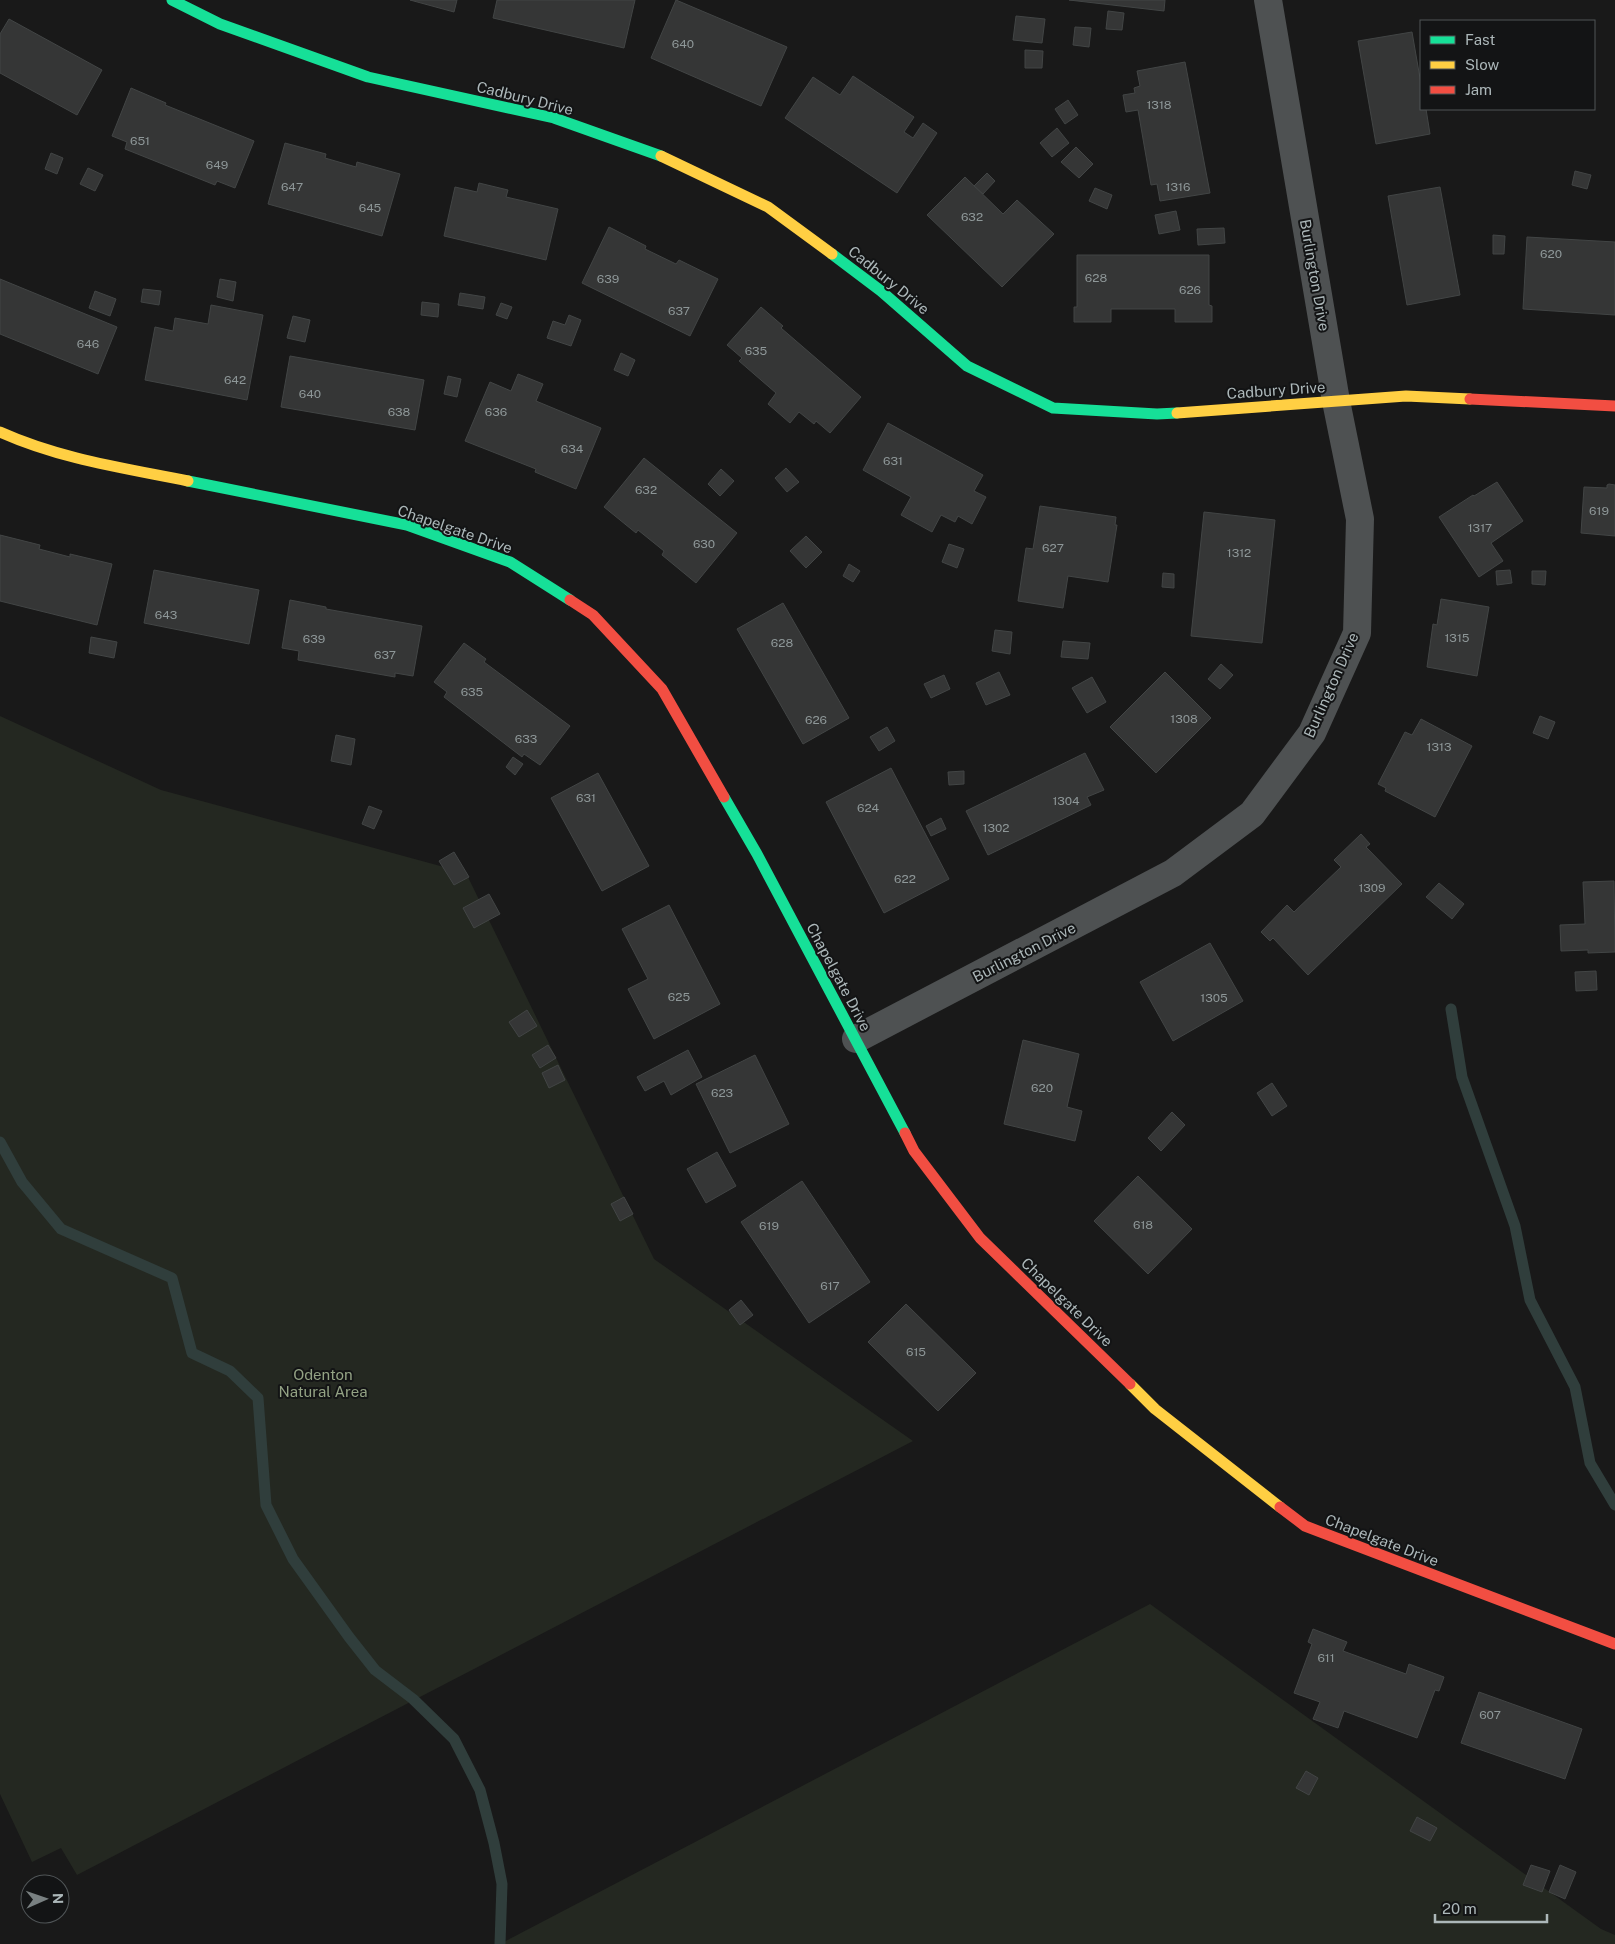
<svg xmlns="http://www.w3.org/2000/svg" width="1615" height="1944" font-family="'Public Sans',sans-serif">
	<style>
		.green { fill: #242821 }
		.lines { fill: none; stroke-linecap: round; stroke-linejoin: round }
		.stream { stroke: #303e3c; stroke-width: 11 }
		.building { fill: #353636; stroke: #424545 }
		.street { stroke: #4e5152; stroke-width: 28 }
		.fast { stroke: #16e098; stroke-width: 11 }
		.slow { stroke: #ffcf43; stroke-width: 11 }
		.jam { stroke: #f24e42; stroke-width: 11 }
		.labels { text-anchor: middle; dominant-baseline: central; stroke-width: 4; stroke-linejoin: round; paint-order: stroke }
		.number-label { font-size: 12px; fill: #8e9798 }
		.street-label { font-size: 15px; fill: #acb7b9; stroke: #131415 }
		.park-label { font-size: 15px; fill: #93a284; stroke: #131415 }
	</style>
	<rect width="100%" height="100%" fill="#191919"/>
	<!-- green -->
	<g class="green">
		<path d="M 0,716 L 161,790 L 466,873 L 654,1259 L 913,1441 L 77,1875 L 61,1848 L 32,1862 L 0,1794 Z"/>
		<path d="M 1150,1604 L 1601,1929 L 1615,1935 L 1615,1944 L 500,1944 Z"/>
	</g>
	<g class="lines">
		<!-- stream -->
		<g class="stream">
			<path d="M 1451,1009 L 1462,1077 L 1515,1226 L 1530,1300 L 1575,1387 L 1590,1463 L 1615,1505"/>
			<path d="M 0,1142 L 22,1182 L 61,1229 L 172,1278 L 192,1353 L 230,1371 L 258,1398 L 266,1505 L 293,1559 L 349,1637 L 375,1670 L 413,1699 L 454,1739 L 480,1790 L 494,1843 L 502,1884 L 500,1944"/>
		</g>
	</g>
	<!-- building -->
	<g class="building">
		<path d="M 410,0 L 457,0 L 454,12 Z"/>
		<path d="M 497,0 L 635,0 L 624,48 L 493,18 Z"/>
		<path d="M 676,0 L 787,47 L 761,106 L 651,58 Z"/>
		<path d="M 1069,0 L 1165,0 L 1164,11 Z"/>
		<path d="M 1108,11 L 1124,13 L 1122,30 L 1106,29 Z"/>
		<path d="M 1016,16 L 1045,19 L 1042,43 L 1013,40 Z"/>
		<path d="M 9,19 L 102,70 L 77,115 L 0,73 L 0,34 Z"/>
		<path d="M 1075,27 L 1091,28 L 1089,47 L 1073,45 Z"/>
		<path d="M 1412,32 L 1421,84 L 1421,109 L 1426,109 L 1430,134 L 1376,144 L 1358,41 Z"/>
		<path d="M 1025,50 L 1043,51 L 1042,68 L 1025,68 Z"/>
		<path d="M 1185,62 L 1210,193 L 1160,201 L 1157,184 L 1151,185 L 1138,110 L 1126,112 L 1123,95 L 1135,93 L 1134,88 L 1140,86 L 1137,71 Z"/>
		<path d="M 853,76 L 914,117 L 904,132 L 913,138 L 923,123 L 937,133 L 897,193 L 785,118 L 813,77 L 840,95 Z"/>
		<path d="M 131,88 L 166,103 L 165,105 L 254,141 L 235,188 L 217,181 L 215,185 L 125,149 L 127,142 L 112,136 Z"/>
		<path d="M 1068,100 L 1078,115 L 1065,124 L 1055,109 Z"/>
		<path d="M 1057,128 L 1069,143 L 1052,157 L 1040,143 Z"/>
		<path d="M 285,143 L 326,154 L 325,158 L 356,167 L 357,162 L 400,174 L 382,236 L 268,204 Z"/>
		<path d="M 1076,147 L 1093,164 L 1079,178 L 1061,162 Z"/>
		<path d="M 51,153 L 63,158 L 57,174 L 45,169 Z"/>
		<path d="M 88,168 L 103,175 L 95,191 L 80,184 Z"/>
		<path d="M 1575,171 L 1591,175 L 1587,189 L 1572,185 Z"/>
		<path d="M 987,173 L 995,181 L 983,194 L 974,186 Z"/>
		<path d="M 965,177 L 1003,214 L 1017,200 L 1054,234 L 1002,287 L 927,215 Z"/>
		<path d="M 479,183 L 508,190 L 506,197 L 558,209 L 546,260 L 444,236 L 455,187 L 477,192 Z"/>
		<path d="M 1440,187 L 1460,295 L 1407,305 L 1388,196 Z"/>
		<path d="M 1095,188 L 1112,195 L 1107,209 L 1089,201 Z"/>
		<path d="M 1176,211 L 1180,230 L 1159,234 L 1155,215 Z"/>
		<path d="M 609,227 L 646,246 L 645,249 L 676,264 L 679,260 L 718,279 L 690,336 L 582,283 Z"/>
		<path d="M 1224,228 L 1225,243 L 1198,245 L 1197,229 Z"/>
		<path d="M 1493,235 L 1505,236 L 1504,254 L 1493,254 Z"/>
		<path d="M 1527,237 L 1615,242 L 1615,315 L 1523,309 Z"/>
		<path d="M 1077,255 L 1209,255 L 1209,305 L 1212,306 L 1212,322 L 1175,322 L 1175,309 L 1111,309 L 1111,322 L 1074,322 L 1074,307 L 1077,307 Z"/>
		<path d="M 0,279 L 117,327 L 98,374 L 0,334 Z"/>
		<path d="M 220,279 L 236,282 L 233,301 L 217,297 Z"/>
		<path d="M 143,289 L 161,291 L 159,305 L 141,302 Z"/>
		<path d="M 95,291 L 116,299 L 110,316 L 89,308 Z"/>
		<path d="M 460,293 L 485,297 L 483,309 L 458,305 Z"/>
		<path d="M 422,302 L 439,304 L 438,317 L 421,315 Z"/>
		<path d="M 501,303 L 512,307 L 507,319 L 496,315 Z"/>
		<path d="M 211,305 L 263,315 L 247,400 L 145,380 L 155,327 L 173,331 L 175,318 L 208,324 Z"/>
		<path d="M 761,307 L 783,326 L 781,328 L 861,397 L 830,433 L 816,421 L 814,424 L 799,412 L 790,423 L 768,404 L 776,393 L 739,361 L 742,358 L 727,345 Z"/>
		<path d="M 569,315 L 581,320 L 571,346 L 547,338 L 553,321 L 565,325 Z"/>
		<path d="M 293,316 L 310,320 L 305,342 L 287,338 Z"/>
		<path d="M 621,353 L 635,360 L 628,376 L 614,370 Z"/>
		<path d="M 290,356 L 424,380 L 415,430 L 281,407 Z"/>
		<path d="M 518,374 L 543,384 L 536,401 L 601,428 L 576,489 L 535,472 L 536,469 L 465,441 L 490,382 L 511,391 Z"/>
		<path d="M 448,376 L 461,379 L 457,397 L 444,394 Z"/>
		<path d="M 888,423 L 983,475 L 974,491 L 986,497 L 972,524 L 958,516 L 955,522 L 941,515 L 932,532 L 901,515 L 911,497 L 863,470 Z"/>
		<path d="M 644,458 L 737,533 L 696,583 L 662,555 L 664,551 L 638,530 L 636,533 L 604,507 Z"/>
		<path d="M 786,468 L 799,482 L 787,492 L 775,478 Z"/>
		<path d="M 721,469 L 734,481 L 720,496 L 708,484 Z"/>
		<path d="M 1497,482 L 1523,521 L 1491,543 L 1503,561 L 1479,577 L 1439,517 L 1473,495 L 1474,496 Z"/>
		<path d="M 1609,484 L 1615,485 L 1615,536 L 1581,533 L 1584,487 L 1607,488 L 1607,485 Z"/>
		<path d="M 1040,506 L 1116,517 L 1115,525 L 1117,525 L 1108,582 L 1068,576 L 1063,608 L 1018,601 L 1026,548 L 1033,549 Z"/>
		<path d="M 1204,512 L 1275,520 L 1262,643 L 1191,636 Z"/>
		<path d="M 0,535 L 40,545 L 39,549 L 70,557 L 70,554 L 112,564 L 97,625 L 0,601 Z"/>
		<path d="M 806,536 L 822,552 L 806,568 L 790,551 Z"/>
		<path d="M 949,544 L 964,549 L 957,568 L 942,562 Z"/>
		<path d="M 849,564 L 860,571 L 853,582 L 843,576 Z"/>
		<path d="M 154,570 L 259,590 L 249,644 L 144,623 Z"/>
		<path d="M 1510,570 L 1512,583 L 1497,585 L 1496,571 Z"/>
		<path d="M 1532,571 L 1546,571 L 1545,585 L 1532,584 Z"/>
		<path d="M 1163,573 L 1174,574 L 1174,588 L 1162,587 Z"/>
		<path d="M 1441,599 L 1489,607 L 1477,676 L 1427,667 L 1433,624 L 1437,625 Z"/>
		<path d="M 290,600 L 326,607 L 326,609 L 422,626 L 413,676 L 395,673 L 395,677 L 298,660 L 299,651 L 282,648 Z"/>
		<path d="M 783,603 L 849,718 L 803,744 L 737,629 Z"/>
		<path d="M 995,630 L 1012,632 L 1010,654 L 992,651 Z"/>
		<path d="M 91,637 L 117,642 L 114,658 L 89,653 Z"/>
		<path d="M 1063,641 L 1090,643 L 1088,659 L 1061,657 Z"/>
		<path d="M 464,643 L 486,659 L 484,662 L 570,726 L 540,765 L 524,754 L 522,757 L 444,697 L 447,692 L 434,682 Z"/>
		<path d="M 1221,664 L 1233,675 L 1220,689 L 1208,679 Z"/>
		<path d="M 999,672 L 1010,695 L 986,705 L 976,683 Z"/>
		<path d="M 1165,672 L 1211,718 L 1156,773 L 1110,727 Z"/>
		<path d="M 944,675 L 950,689 L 931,698 L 924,684 Z"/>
		<path d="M 1092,677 L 1106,702 L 1087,713 L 1072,688 Z"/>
		<path d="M 1540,716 L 1555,722 L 1548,739 L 1533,733 Z"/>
		<path d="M 1421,719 L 1472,746 L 1435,817 L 1385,791 L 1386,788 L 1378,784 L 1405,732 L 1412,735 Z"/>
		<path d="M 887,727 L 895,741 L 879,751 L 870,737 Z"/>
		<path d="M 336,735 L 355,739 L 351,765 L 331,761 Z"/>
		<path d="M 1085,753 L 1104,790 L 1087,797 L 1091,805 L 988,855 L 966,811 Z"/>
		<path d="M 513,757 L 523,764 L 515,775 L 506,767 Z"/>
		<path d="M 891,768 L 949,879 L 884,913 L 826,802 Z"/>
		<path d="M 964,771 L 964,784 L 949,785 L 948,772 Z"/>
		<path d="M 598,773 L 649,866 L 602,891 L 551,798 Z"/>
		<path d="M 369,806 L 382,811 L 374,829 L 362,824 Z"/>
		<path d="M 941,818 L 946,829 L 931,836 L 926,826 Z"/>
		<path d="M 1361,834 L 1370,844 L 1366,847 L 1402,884 L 1308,975 L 1273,938 L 1270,941 L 1261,932 L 1287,905 L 1294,912 L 1341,867 L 1334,860 Z"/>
		<path d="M 454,852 L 469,877 L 454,885 L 439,861 Z"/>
		<path d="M 1614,881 L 1615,952 L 1588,953 L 1588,950 L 1561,951 L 1560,925 L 1585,924 L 1583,882 Z"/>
		<path d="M 1439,883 L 1464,904 L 1452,919 L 1426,897 Z"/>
		<path d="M 489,894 L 500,914 L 474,928 L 463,908 Z"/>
		<path d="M 669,905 L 720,1004 L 654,1039 L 628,989 L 648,979 L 622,929 Z"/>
		<path d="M 1210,943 L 1243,1001 L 1173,1041 L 1140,982 Z"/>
		<path d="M 1596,971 L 1597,990 L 1576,991 L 1575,972 Z"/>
		<path d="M 527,1010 L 537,1026 L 519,1037 L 509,1022 Z"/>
		<path d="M 1023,1040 L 1079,1054 L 1067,1107 L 1082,1111 L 1075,1141 L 1004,1124 Z"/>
		<path d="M 548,1045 L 556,1058 L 540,1068 L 532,1055 Z"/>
		<path d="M 688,1050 L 702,1077 L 671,1095 L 664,1081 L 645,1091 L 637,1077 Z"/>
		<path d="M 755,1055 L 789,1124 L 730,1153 L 696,1084 Z"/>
		<path d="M 558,1065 L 565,1080 L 549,1088 L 542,1073 Z"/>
		<path d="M 1272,1083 L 1287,1106 L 1272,1116 L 1257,1093 Z"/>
		<path d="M 1172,1112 L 1185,1125 L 1161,1151 L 1148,1138 Z"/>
		<path d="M 717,1152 L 736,1186 L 706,1203 L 687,1169 Z"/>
		<path d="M 1138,1176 L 1192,1229 L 1148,1274 L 1094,1221 Z"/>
		<path d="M 802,1181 L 870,1282 L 809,1323 L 741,1222 Z"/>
		<path d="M 624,1197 L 633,1214 L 620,1221 L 611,1204 Z"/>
		<path d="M 741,1300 L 753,1315 L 740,1325 L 729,1310 Z"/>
		<path d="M 906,1304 L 976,1373 L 938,1411 L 868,1342 Z"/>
		<path d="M 1313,1629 L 1347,1642 L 1343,1651 L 1406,1674 L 1409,1664 L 1444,1677 L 1439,1691 L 1435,1690 L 1417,1738 L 1344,1711 L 1338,1728 L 1313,1719 L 1320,1702 L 1294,1693 L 1312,1644 L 1308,1642 Z"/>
		<path d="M 1479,1692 L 1582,1729 L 1565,1779 L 1461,1743 Z"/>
		<path d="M 1306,1771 L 1318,1778 L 1309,1795 L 1296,1788 Z"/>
		<path d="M 1417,1817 L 1437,1828 L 1430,1841 L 1410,1831 Z"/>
		<path d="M 1531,1865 L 1550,1871 L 1542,1892 L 1523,1885 Z"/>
		<path d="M 1560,1865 L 1576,1872 L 1565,1899 L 1549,1892 Z"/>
	</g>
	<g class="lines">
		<!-- street -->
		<path class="street" d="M 856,1039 L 1173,873 L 1252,814 L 1312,733 L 1357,633 L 1360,519 L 1336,401 L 1268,0"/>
		<!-- fast -->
		<g class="fast">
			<path d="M 172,0 L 220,24 L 368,77 L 554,118 L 661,156"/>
			<path d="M 832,254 L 881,291 L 967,366 L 1053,408 L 1157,414 L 1177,413"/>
			<path d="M 188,481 L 407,525 L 510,562 L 570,600"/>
			<path d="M 724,797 L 757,854 L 905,1133"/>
		</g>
		<!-- slow -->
		<g class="slow">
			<path d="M 661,156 L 768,207 L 832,254"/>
			<path d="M 1177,413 L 1406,396 L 1470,399"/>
			<path d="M 0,432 C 60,459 124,468 188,481"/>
			<path d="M 1130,1384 L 1155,1409 L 1280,1507"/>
		</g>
		<!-- jam -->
		<g class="jam">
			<path d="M 1470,399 L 1615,406"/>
			<path d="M 570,600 L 593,615 L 662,689 L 724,797"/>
			<path d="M 905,1133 L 914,1151 L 980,1238 L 1130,1384"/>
			<path d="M 1280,1507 L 1305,1526 L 1615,1644"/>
		</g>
	</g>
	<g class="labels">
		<!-- number labels -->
		<g class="number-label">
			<text x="683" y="44">640</text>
			<text x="1159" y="105">1318</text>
			<text x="140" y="141">651</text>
			<text x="217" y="165">649</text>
			<text x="292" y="187">647</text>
			<text x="1178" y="187">1316</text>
			<text x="370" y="208">645</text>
			<text x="972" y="217">632</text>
			<text x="1551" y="254">620</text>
			<text x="1096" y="278">628</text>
			<text x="608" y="279">639</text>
			<text x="1190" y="290">626</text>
			<text x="679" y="311">637</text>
			<text x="88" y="344">646</text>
			<text x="756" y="351">635</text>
			<text x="235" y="380">642</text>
			<text x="310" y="394">640</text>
			<text x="399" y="412">638</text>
			<text x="496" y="412">636</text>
			<text x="572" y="449">634</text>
			<text x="893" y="461">631</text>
			<text x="646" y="490">632</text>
			<text x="1599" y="511">619</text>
			<text x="1480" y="528">1317</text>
			<text x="704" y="544">630</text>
			<text x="1053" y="548">627</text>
			<text x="1239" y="553">1312</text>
			<text x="166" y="615">643</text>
			<text x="1457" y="638">1315</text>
			<text x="314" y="639">639</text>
			<text x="782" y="643">628</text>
			<text x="385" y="655">637</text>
			<text x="472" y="692">635</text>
			<text x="1184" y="719">1308</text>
			<text x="816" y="720">626</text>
			<text x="526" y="739">633</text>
			<text x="1439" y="747">1313</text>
			<text x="586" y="798">631</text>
			<text x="1066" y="801">1304</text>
			<text x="868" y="808">624</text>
			<text x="996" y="828">1302</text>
			<text x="905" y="879">622</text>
			<text x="1372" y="888">1309</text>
			<text x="679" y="997">625</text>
			<text x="1214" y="998">1305</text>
			<text x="1042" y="1088">620</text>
			<text x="722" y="1093">623</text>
			<text x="1143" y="1225">618</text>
			<text x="769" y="1226">619</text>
			<text x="830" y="1286">617</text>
			<text x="916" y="1352">615</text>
			<text x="1326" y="1658">611</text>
			<text x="1490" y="1715">607</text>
		</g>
		<!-- street labels -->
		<g class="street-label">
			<text transform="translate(525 98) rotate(14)">Cadbury Drive</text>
			<text transform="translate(1315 275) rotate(80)">Burlington Drive</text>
			<text transform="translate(889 280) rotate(39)">Cadbury Drive</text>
			<text transform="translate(1276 390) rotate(-4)">Cadbury Drive</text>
			<text transform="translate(455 529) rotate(19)">Chapelgate Drive</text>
			<text transform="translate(1331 685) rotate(-66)">Burlington Drive</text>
			<text transform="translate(1024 952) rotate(-27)">Burlington Drive</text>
			<text transform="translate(839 977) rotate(62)">Chapelgate Drive</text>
			<text transform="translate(1067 1302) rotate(44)">Chapelgate Drive</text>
			<text transform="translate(1382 1540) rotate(21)">Chapelgate Drive</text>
		</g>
		<!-- park labels -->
		<g class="park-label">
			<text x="323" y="1374">Odenton<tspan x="323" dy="17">Natural Area</tspan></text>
		</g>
	</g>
	<!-- legend -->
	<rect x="1420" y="20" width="175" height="90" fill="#131415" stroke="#505557"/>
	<rect x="1430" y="36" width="25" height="8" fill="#16e098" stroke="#505557"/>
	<text x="1465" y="45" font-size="15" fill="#acb7b9">Fast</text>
	<rect x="1430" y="61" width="25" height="8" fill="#ffcf43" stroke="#505557"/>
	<text x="1465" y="70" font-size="15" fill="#acb7b9">Slow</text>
	<rect x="1430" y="86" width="25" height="8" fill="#f24e42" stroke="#505557"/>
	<text x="1465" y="95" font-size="15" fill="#acb7b9">Jam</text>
	<!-- north arrow -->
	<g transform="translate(45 1899) rotate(88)"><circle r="24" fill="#131415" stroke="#505557"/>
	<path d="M0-4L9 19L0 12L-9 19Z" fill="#798081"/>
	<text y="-8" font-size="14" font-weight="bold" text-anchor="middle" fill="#acb7b9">N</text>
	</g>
	<!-- scale -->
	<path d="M1435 1914v8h112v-8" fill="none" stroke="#acb7b9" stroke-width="2.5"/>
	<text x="1442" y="1914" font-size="15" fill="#acb7b9" stroke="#131415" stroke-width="4" paint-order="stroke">20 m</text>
</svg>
